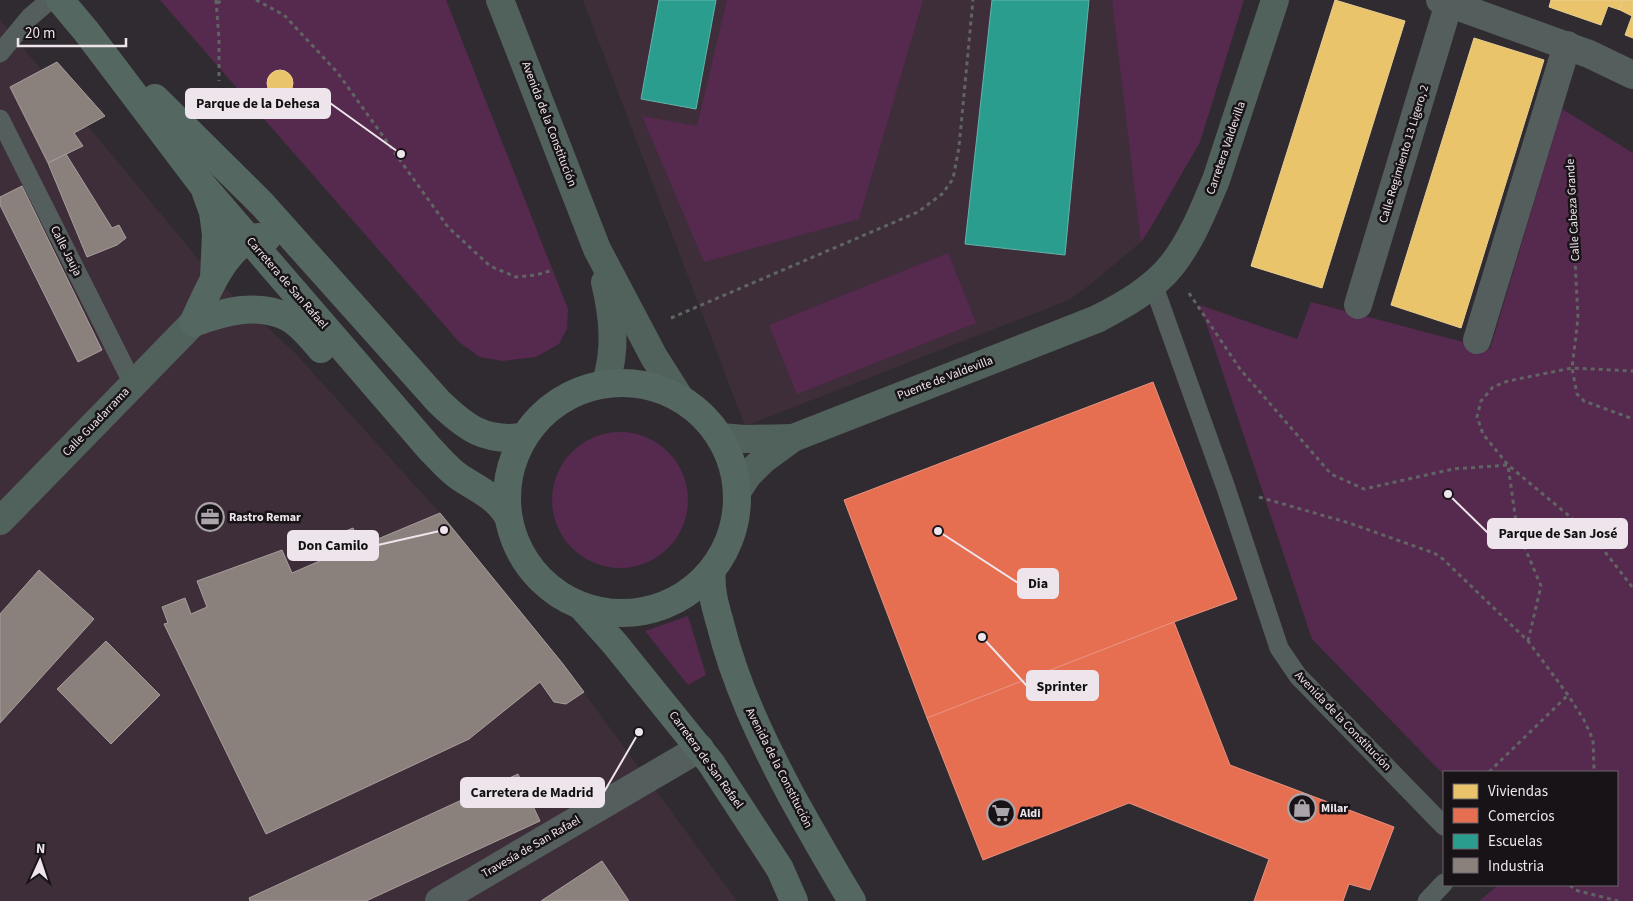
<svg xmlns="http://www.w3.org/2000/svg" width="1633" height="901" font-family="'Source Sans 3',sans-serif">
	<style>
		.built { fill: #3e2e3a }
		.green { fill: #56294e }
		.homes { fill: #e9c46a; stroke: #eace91 }
		.shops { fill: #e76f51; stroke: #e9927f }
		.schools { fill: #2a9d8f; stroke: #64b3ab }
		.industry { fill: #8a817c; stroke: #a89f9d }
		.lines { fill: none; stroke-linecap: round; stroke-linejoin: round }
		.path { stroke: #606564; stroke-width: 3; stroke-dasharray: 4 4; stroke-linecap: butt }
		.lane { stroke: #545e5c; stroke-width: 19 }
		.street { stroke: #545e5c; stroke-width: 28 }
		.secondary { stroke: #51615b; stroke-width: 28 }
		.primary { stroke: #556761; stroke-width: 28 }
		.labels { text-anchor: middle; dominant-baseline: central; stroke-width: 5; stroke-linejoin: round; paint-order: stroke }
		.street-label { font-size: 12px; fill: #ede5eb; stroke: #181317 }
		.poi-label { font-size: 12px; font-weight: bold; fill: #ede5eb; stroke: #181317; text-anchor: start }
		.leader { fill: none; stroke: #ede5eb; stroke-width: 2 }
		.callout-dot { fill: #ede5eb; stroke: #181317; stroke-width: 2 }
		.callout { fill: #ede5eb; stroke: #ede5eb; stroke-width: 2 }
		.callout-label { font-size: 14px; text-anchor: middle; font-weight: bold; fill: #111 }
	</style>
	<rect width="100%" height="100%" fill="#302b30"/>
	<!-- built -->
	<g class="built">
		<path d="M 583,0 L 1244,0 L 1200,142 L 1151,227 L 1141,242 L 1091,284 L 1069,300 L 745,426 Z"/>
		<path d="M 0,20 L 214,278 L 294,352 L 440,513 L 563,664 L 737,901 L 0,901 Z"/>
	</g>
	<!-- green -->
	<g class="green">
		<path d="M 160,0 L 446,0 L 568,309 L 567,329 L 559,344 L 536,357 L 502,361 L 480,357 L 460,343 Z"/>
		<path d="M 727,0 L 923,0 L 859,219 L 704,262 L 642,116 L 697,126 Z"/>
		<path d="M 1112,0 L 1244,0 L 1200,142 L 1151,227 L 1141,242 Z"/>
		<path d="M 1562,109 L 1633,153 L 1633,901 L 1479,901 L 1498,885 L 1617,885 L 1617,772 L 1444,772 L 1444,775 L 1312,639 L 1200,305 L 1297,339 L 1311,302 L 1490,349 Z"/>
		<path d="M 948,253 L 976,323 L 797,394 L 769,325 Z"/>
		<circle cx="620" cy="500" r="68"/>
		<path d="M 688,616 L 706,675 L 688,685 L 645,631 Z"/>
	</g>
	<!-- homes -->
	<g class="homes">
		<path d="M 1335,0 L 1405,21 L 1322,288 L 1251,266 Z"/>
		<path d="M 1551,0 L 1623,0 L 1620,10 L 1608,6 L 1601,25 L 1549,7 Z"/>
		<path d="M 1623,0 L 1633,0 L 1633,38 L 1625,35 L 1632,16 L 1620,10 Z"/>
		<path d="M 1474,38 L 1544,60 L 1461,328 L 1391,305 Z"/>
		<circle cx="280" cy="83" r="13"/>
	</g>
	<!-- shops -->
	<g class="shops">
		<path d="M 1153,382 L 1237,599 L 1174,622 L 927,718 L 844,500 Z"/>
		<path d="M 1174,622 L 1230,765 L 1394,827 L 1370,890 L 1349,884 L 1343,901 L 1254,901 L 1269,859 L 1129,803 L 983,860 L 927,718 Z"/>
	</g>
	<!-- schools -->
	<g class="schools">
		<path d="M 659,0 L 716,0 L 696,109 L 641,99 Z"/>
		<path d="M 992,0 L 1089,0 L 1065,255 L 965,244 Z"/>
	</g>
	<!-- industry -->
	<g class="industry">
		<path d="M 57,62 L 105,116 L 74,133 L 83,146 L 48,163 L 10,87 Z"/>
		<path d="M 66,154 L 112,228 L 119,225 L 126,238 L 117,245 L 87,257 L 48,163 Z"/>
		<path d="M 22,186 L 102,350 L 78,362 L 0,205 L 0,197 Z"/>
		<path d="M 440,513 L 563,664 L 584,692 L 566,704 L 554,702 L 540,682 L 469,739 L 266,834 L 164,624 L 168,623 L 162,607 L 185,598 L 191,614 L 207,607 L 197,581 L 282,550 L 292,573 L 322,560 L 316,543 L 353,528 L 361,546 Z"/>
		<path d="M 39,570 L 94,619 L 0,723 L 0,614 Z"/>
		<path d="M 106,641 L 160,695 L 111,744 L 57,689 Z"/>
		<path d="M 518,774 L 540,821 L 366,901 L 250,901 L 249,898 Z"/>
		<path d="M 602,861 L 629,901 L 541,901 Z"/>
	</g>
	<g class="lines">
		<!-- path -->
		<g class="path">
			<path d="M 216,0 L 219,39 L 219,81"/>
			<path d="M 256,0 L 284,15 L 337,72 L 448,227 L 490,266 L 516,277 L 536,275 L 553,270"/>
			<path d="M 217,3 L 224,0"/>
			<path d="M 1570,154 L 1570,202 L 1575,260 L 1578,318 L 1572,368 L 1577,394 L 1584,401 L 1633,419"/>
			<path d="M 1189,293 L 1240,369 L 1331,474 L 1364,489 L 1453,469 L 1508,465 L 1592,535 L 1633,588"/>
			<path d="M 671,318 L 918,212 L 942,194 L 953,179 L 959,147 L 973,0"/>
			<path d="M 1259,497 L 1349,523 L 1434,553 L 1443,559 L 1528,641 L 1568,695 L 1584,720 L 1593,740 L 1594,769 L 1592,772"/>
			<path d="M 1528,641 L 1541,586 L 1517,529 L 1508,465 L 1483,434 L 1477,417 L 1481,401 L 1493,387 L 1508,381 L 1572,368 L 1633,371"/>
			<path d="M 1489,772 L 1568,695"/>
			<path d="M 1570,885 L 1575,890 L 1618,901"/>
		</g>
		<!-- lane -->
		<g class="lane">
			<path d="M 0,53 L 30,17 L 50,0"/>
			<path d="M 0,119 L 133,384"/>
			<path d="M 1153,284 L 1226,488 L 1279,648 L 1298,676 L 1444,826"/>
			<path d="M 1427,901 L 1444,883"/>
		</g>
		<!-- street -->
		<g class="street">
			<path d="M 1440,0 L 1589,54 L 1633,75"/>
			<path d="M 1358,305 L 1449,3"/>
			<path d="M 1477,340 L 1567,45"/>
			<path d="M 439,901 L 700,748"/>
		</g>
		<!-- secondary -->
		<g class="secondary">
			<path d="M 500,0 L 597,249 L 654,357 L 680,398"/>
			<path d="M 605,384 C 617,351 613,316 605,282"/>
			<path d="M 720,437 L 745,439 L 793,438"/>
			<path d="M 737,492 L 748,475 L 763,460 L 793,438 L 1097,319 C 1124,305 1153,289 1172,265 C 1191,241 1204,209 1216,180 L 1275,0"/>
			<path d="M 0,521 L 193,323"/>
		</g>
		<!-- primary -->
		<g class="primary">
			<path d="M 60,0 L 86,31 L 204,187 L 430,449 C 439,458 448,469 458,476 C 475,488 496,496 507,515"/>
			<path d="M 155,98 L 262,204 L 439,402 C 466,428 485,442 523,437"/>
			<path d="M 206,193 L 213,212 L 216,234 L 214,278"/>
			<path d="M 193,323 C 206,296 221,255 248,240 C 254,236 260,237 267,238"/>
			<path d="M 193,323 C 223,312 257,302 287,317 C 301,324 311,338 321,349"/>
			<circle cx="622" cy="498" r="115"/>
			<path d="M 712,571 C 710,588 715,606 720,623 C 735,684 762,740 791,795 C 811,831 831,866 852,901"/>
			<path d="M 582,607 L 615,644 L 711,763 L 780,869 L 794,901"/>
		</g>
	</g>
	<!-- icons -->
	<defs>
		<symbol id="office-ring" viewBox="-11 -11 22 22"><circle r="9.5" fill="#181317" stroke="#aba4aa" stroke-width="1.5"/><path d="M-6-3h4V-5.5h4V-3h4V5H-6ZM-1-4.5V-3h2v-1.5ZM-6 0V1H6V0Z" fill="#aba4aa"/></symbol>
		<symbol id="shop-ring" viewBox="-11 -11 22 22"><circle r="9.5" fill="#181317" stroke="#aba4aa" stroke-width="1.5"/><path d="M-5-2.5h2.3a2.7 3.5 0 0 1 5.4 0H5L5.5 6h-11ZM-1.5-2.5h3a1.5 2.3 0 0 0-3 0Z" fill="#aba4aa"/></symbol>
		<symbol id="supermarket-ring" viewBox="-11 -11 22 22"><circle r="9.5" fill="#181317" stroke="#aba4aa" stroke-width="1.5"/><path d="M-6-5.5h2.5l.6 2H6L4.5 2H-2.5L-4.4-4H-6ZM-1.5 3.2a1.3 1.3 0 1 0 .1 0ZM3 3.2a1.3 1.3 0 1 0 .1 0Z" fill="#aba4aa"/></symbol>
	</defs>
	<g fill-rule="evenodd">
		<use href="#office-ring" x="194" y="501" width="32" height="32"/>
		<use href="#shop-ring" x="1286" y="792" width="32" height="32"/>
		<use href="#supermarket-ring" x="985" y="797" width="32" height="32"/>
	</g>
	<g class="labels">
		<!-- street labels -->
		<g class="street-label">
			<text transform="translate(549 124) rotate(69)">Avenida de la Constitución</text>
			<text transform="translate(1226 148) rotate(-71)">Carretera Valdevilla</text>
			<text transform="translate(1404 154) rotate(-73)">Calle Regimiento 13 Ligero, 2</text>
			<text transform="translate(1573 210) rotate(-93)">Calle Cabeza Grande</text>
			<text transform="translate(66 251) rotate(63)">Calle Jauja</text>
			<text transform="translate(287 283) rotate(49)">Carretera de San Rafael</text>
			<text transform="translate(945 378) rotate(-21)">Puente de Valdevilla</text>
			<text transform="translate(96 422) rotate(-46)">Calle Guadarrama</text>
			<text transform="translate(1343 721) rotate(46)">Avenida de la Constitución</text>
			<text transform="translate(706 760) rotate(54)">Carretera de San Rafael</text>
			<text transform="translate(779 768) rotate(63)">Avenida de la Constitución</text>
			<text transform="translate(531 847) rotate(-30)">Travesía de San Rafael</text>
		</g>
		<!-- poi labels -->
		<g class="poi-label">
			<text x="229" y="517">Rastro Remar</text>
			<text x="1321" y="808">Milar</text>
			<text x="1020" y="813">Aldi</text>
		</g>
	</g>
	<!-- callouts -->
	<path class="leader" d="M401 154L330 103M1448 494L1488 533M444 530L378 545M938 531L1018 583M982 637L1027 686M639 732L604 792"/>
	<g class="callout-dot">
		<circle cx="401" cy="154" r="5"/>
		<circle cx="1448" cy="494" r="5"/>
		<circle cx="444" cy="530" r="5"/>
		<circle cx="938" cy="531" r="5"/>
		<circle cx="982" cy="637" r="5"/>
		<circle cx="639" cy="732" r="5"/>
	</g>
	<g class="callout">
		<rect x="186" y="89" width="144" height="29" rx="5"/>
		<rect x="1488" y="519" width="139" height="29" rx="5"/>
		<rect x="288" y="531" width="90" height="29" rx="5"/>
		<rect x="1018" y="569" width="40" height="29" rx="5"/>
		<rect x="1027" y="671" width="71" height="29" rx="5"/>
		<rect x="461" y="778" width="143" height="29" rx="5"/>
	</g>
	<g class="callout-label">
		<text x="258" y="108">Parque de la Dehesa</text>
		<text x="1558" y="538">Parque de San José</text>
		<text x="333" y="550">Don Camilo</text>
		<text x="1038" y="588">Dia</text>
		<text x="1062" y="691">Sprinter</text>
		<text x="532" y="797">Carretera de Madrid</text>
	</g>
	<!-- legend -->
	<rect x="1443" y="771" width="175" height="115" fill="#181317" stroke="#6d676c"/>
	<rect x="1453" y="784" width="25" height="15" fill="#e9c46a" stroke="#6d676c"/>
	<text x="1488" y="796" font-size="15" fill="#ede5eb">Viviendas</text>
	<rect x="1453" y="808" width="25" height="15" fill="#e76f51" stroke="#6d676c"/>
	<text x="1488" y="821" font-size="15" fill="#ede5eb">Comercios</text>
	<rect x="1453" y="834" width="25" height="15" fill="#2a9d8f" stroke="#6d676c"/>
	<text x="1488" y="846" font-size="15" fill="#ede5eb">Escuelas</text>
	<rect x="1453" y="858" width="25" height="15" fill="#8a817c" stroke="#6d676c"/>
	<text x="1488" y="871" font-size="15" fill="#ede5eb">Industria</text>
	<!-- north arrow -->
	<g transform="translate(40 861) rotate(3)" stroke="#181317" stroke-width="4" paint-order="stroke">
	<path d="M0-4L9 19L0 12L-9 19Z" fill="#ede5eb"/>
	<text y="-8" font-size="14" font-weight="bold" text-anchor="middle" fill="#ede5eb">N</text>
	</g>
	<!-- scale -->
	<path d="M18 38v8h108v-8" fill="none" stroke="#ede5eb" stroke-width="2.5"/>
	<text x="25" y="38" font-size="15" fill="#ede5eb" stroke="#181317" stroke-width="4" paint-order="stroke">20 m</text>
</svg>
